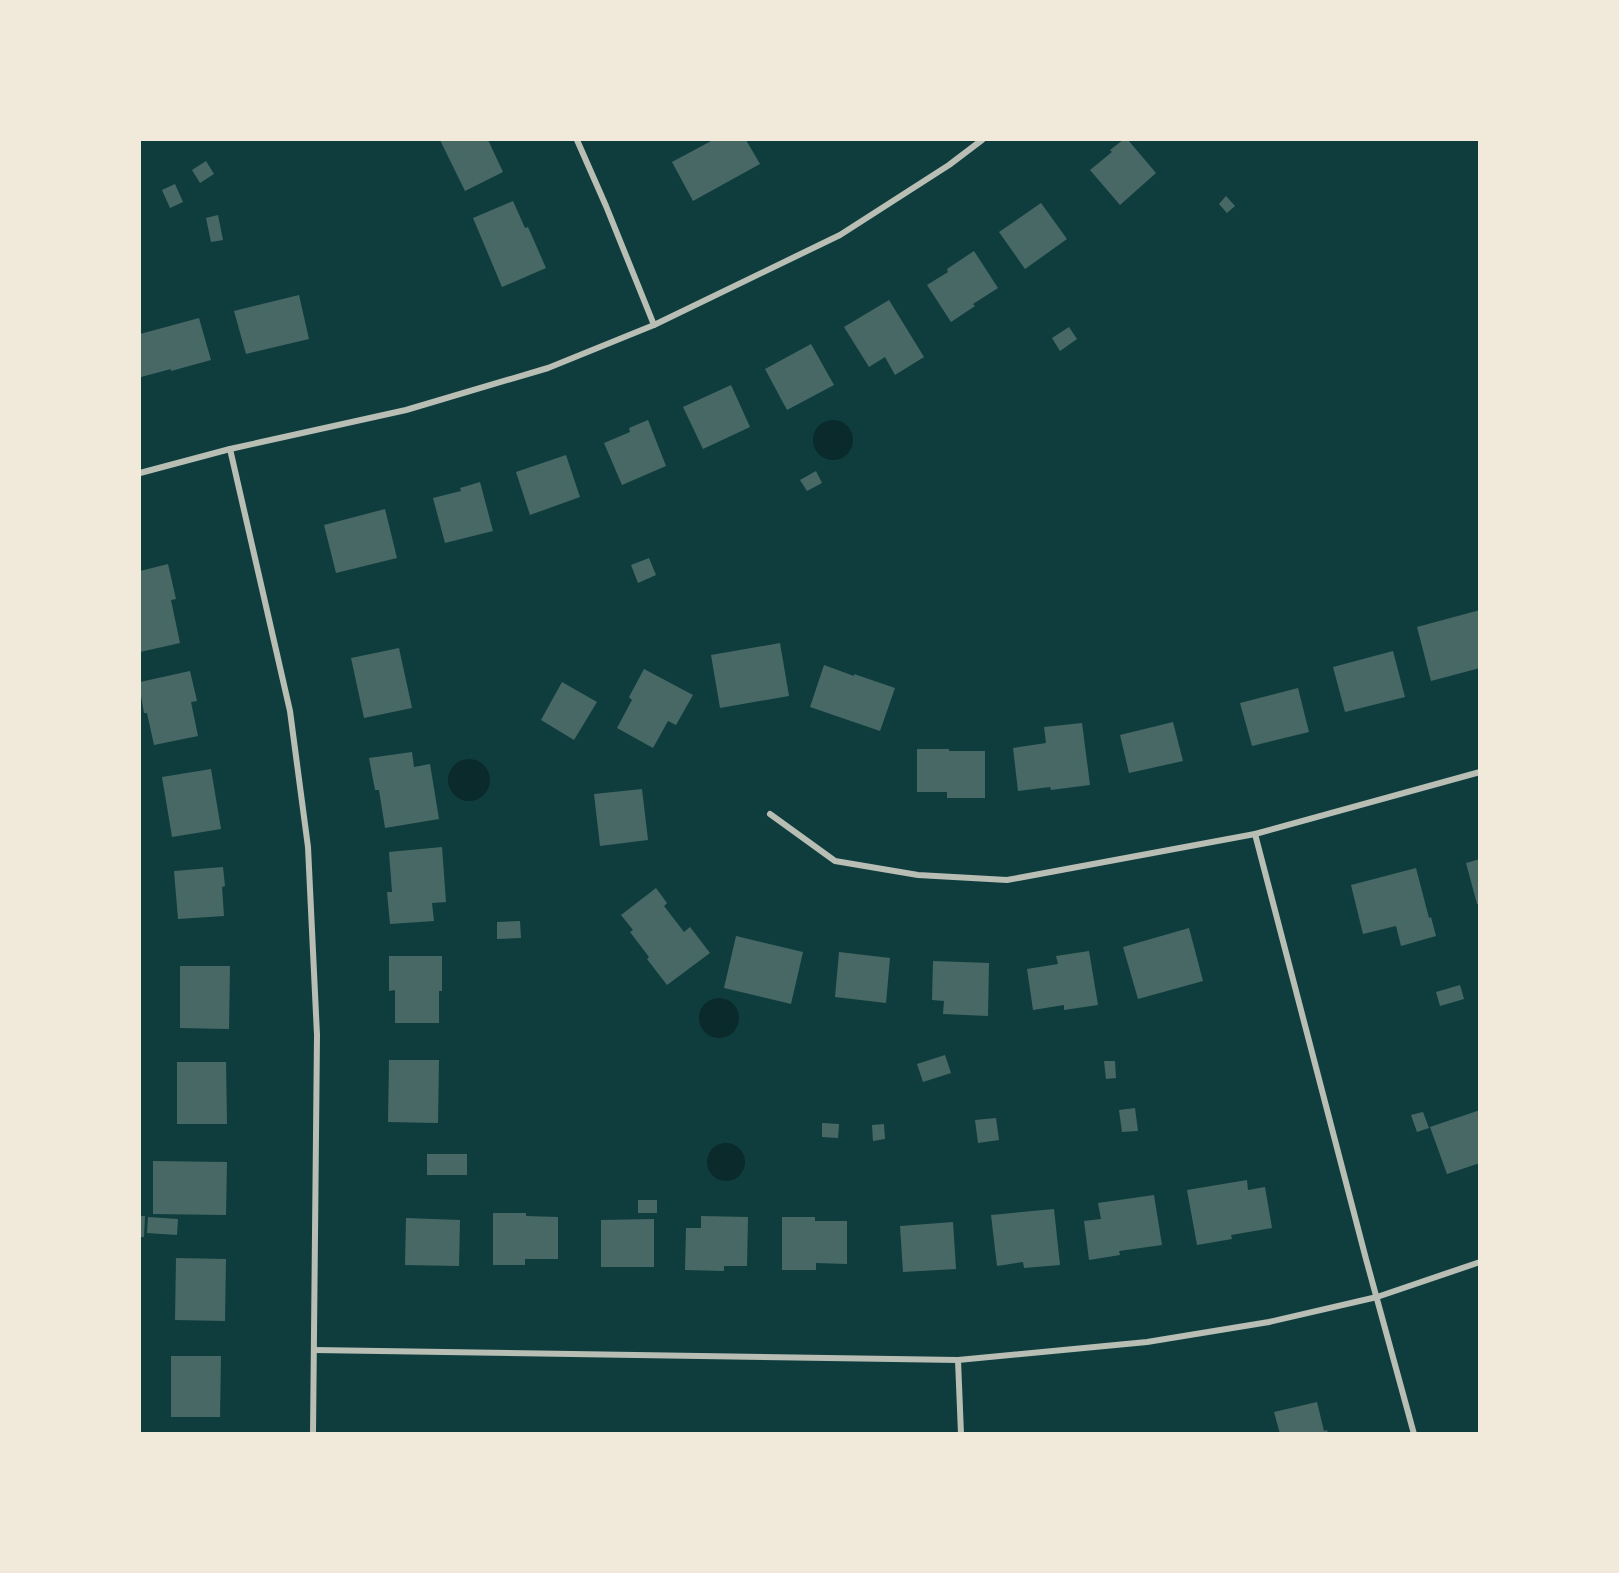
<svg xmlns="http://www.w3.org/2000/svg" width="1619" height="1573" font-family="Commissioner,sans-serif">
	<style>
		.water { fill: #0a2a2b }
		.building { fill: #486865 }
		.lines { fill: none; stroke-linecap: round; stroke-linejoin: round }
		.minor { stroke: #b8beb3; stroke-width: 6 }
	</style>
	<rect width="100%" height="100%" fill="#0f3d3e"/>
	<!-- water -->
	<g class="water">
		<circle cx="833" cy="440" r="20"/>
		<circle cx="469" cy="780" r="21"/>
		<circle cx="719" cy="1018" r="20"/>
		<circle cx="726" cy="1162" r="19"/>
	</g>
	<!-- building -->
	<g class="building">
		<path d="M 440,140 L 488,140 L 503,172 L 465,191 Z"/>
		<path d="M 713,140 L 746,140 L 760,164 L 693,201 L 672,162 Z"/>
		<path d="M 1123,140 L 1128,140 L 1156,173 L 1120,205 L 1090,170 L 1112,152 L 1110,150 Z"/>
		<path d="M 206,161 L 214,174 L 200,183 L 192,170 Z"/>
		<path d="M 175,184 L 183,202 L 170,208 L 162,190 Z"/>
		<path d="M 1226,196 L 1235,206 L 1227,213 L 1219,204 Z"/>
		<path d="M 513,201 L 525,228 L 528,227 L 546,268 L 502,287 L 473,218 Z"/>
		<path d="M 1041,203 L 1067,239 L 1025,269 L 999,232 Z"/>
		<path d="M 218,215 L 223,240 L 211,242 L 206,218 Z"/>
		<path d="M 974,251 L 998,288 L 973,304 L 975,306 L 951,322 L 927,285 L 948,272 L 947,269 Z"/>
		<path d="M 299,295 L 309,339 L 246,354 L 234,311 Z"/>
		<path d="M 889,300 L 924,357 L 895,375 L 885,357 L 869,367 L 844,327 Z"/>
		<path d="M 199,318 L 211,360 L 171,371 L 171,369 L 141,377 L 140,334 Z"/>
		<path d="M 1069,327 L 1077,339 L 1060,351 L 1052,338 Z"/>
		<path d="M 811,344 L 834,385 L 787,410 L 765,369 Z"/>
		<path d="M 731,385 L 750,427 L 703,449 L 683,407 Z"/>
		<path d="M 648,420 L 666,466 L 622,485 L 604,443 L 630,432 L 629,428 Z"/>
		<path d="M 566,455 L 580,497 L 530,515 L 516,472 Z"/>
		<path d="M 816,471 L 822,483 L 807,491 L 800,480 Z"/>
		<path d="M 480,482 L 493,531 L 445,543 L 433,498 L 461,491 L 460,488 Z"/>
		<path d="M 385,509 L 397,558 L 336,573 L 324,525 Z"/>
		<path d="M 649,558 L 656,575 L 638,583 L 631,565 Z"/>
		<path d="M 168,564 L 176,599 L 171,600 L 180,643 L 140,652 L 140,571 Z"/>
		<path d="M 1480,610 L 1480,668 L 1431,681 L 1417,627 Z"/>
		<path d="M 780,643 L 789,696 L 720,708 L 711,655 Z"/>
		<path d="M 399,648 L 412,708 L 364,718 L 351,658 Z"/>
		<path d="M 1393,651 L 1405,697 L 1345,712 L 1333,667 Z"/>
		<path d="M 824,665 L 854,676 L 854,674 L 895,688 L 880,731 L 810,707 Z"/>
		<path d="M 644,669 L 693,695 L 676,725 L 668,721 L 653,748 L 617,728 L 632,700 L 629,697 Z"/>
		<path d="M 190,671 L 197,701 L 191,702 L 198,736 L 154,745 L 147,713 L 144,713 L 140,690 L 140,682 Z"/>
		<path d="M 562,682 L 597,702 L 574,740 L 541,720 Z"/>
		<path d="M 1298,688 L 1309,732 L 1252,746 L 1240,703 Z"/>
		<path d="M 1173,722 L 1183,761 L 1129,773 L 1120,735 Z"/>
		<path d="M 1082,723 L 1090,785 L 1051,790 L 1050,787 L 1018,791 L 1013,748 L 1046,743 L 1044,727 Z"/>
		<path d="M 917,749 L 949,749 L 949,751 L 985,751 L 985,798 L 947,798 L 947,792 L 917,792 Z"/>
		<path d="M 412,752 L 414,767 L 430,764 L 439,819 L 385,828 L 379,790 L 375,790 L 369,758 Z"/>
		<path d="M 211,769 L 221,829 L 172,837 L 162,777 Z"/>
		<path d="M 642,789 L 648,840 L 600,846 L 594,794 Z"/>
		<path d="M 442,847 L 446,902 L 432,903 L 434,921 L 390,924 L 387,892 L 392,892 L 389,852 Z"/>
		<path d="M 1480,859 L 1480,904 L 1477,904 L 1466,863 Z"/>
		<path d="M 223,867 L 225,886 L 222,887 L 224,916 L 178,919 L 174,871 Z"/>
		<path d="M 1416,868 L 1429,918 L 1431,917 L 1436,936 L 1401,946 L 1396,926 L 1363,934 L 1351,885 Z"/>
		<path d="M 656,888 L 667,903 L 664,906 L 684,932 L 690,927 L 710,953 L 667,985 L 647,959 L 649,957 L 630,932 L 633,930 L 621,915 Z"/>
		<path d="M 520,921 L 521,938 L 497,939 L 497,922 Z"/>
		<path d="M 1189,928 L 1203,981 L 1138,999 L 1123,947 Z"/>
		<path d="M 736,936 L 803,952 L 791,1004 L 724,988 Z"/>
		<path d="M 1089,951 L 1098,1005 L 1064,1010 L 1064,1005 L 1033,1010 L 1027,969 L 1058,964 L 1056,956 Z"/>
		<path d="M 839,952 L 890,958 L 886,1003 L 835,997 Z"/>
		<path d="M 389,956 L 442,956 L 442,991 L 439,991 L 439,1023 L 395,1023 L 395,990 L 389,991 Z"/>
		<path d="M 933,961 L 989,963 L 988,1016 L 943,1014 L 944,1001 L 932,1000 Z"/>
		<path d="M 180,966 L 230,966 L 229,1029 L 180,1028 Z"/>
		<path d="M 1460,985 L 1464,999 L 1440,1006 L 1436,992 Z"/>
		<path d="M 945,1055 L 951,1073 L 923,1082 L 917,1064 Z"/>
		<path d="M 389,1060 L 439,1060 L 438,1123 L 388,1122 Z"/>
		<path d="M 1104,1061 L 1115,1061 L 1116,1078 L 1106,1079 Z"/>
		<path d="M 177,1062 L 226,1062 L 227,1124 L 177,1124 Z"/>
		<path d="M 1135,1108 L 1138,1131 L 1122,1132 L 1119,1110 Z"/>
		<path d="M 1480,1110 L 1480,1163 L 1447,1174 L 1430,1127 Z"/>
		<path d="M 1423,1112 L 1429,1128 L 1417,1132 L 1411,1115 Z"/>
		<path d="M 996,1118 L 999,1140 L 978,1143 L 975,1120 Z"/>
		<path d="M 822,1123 L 839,1124 L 838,1138 L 822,1137 Z"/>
		<path d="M 884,1124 L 885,1139 L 873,1141 L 872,1125 Z"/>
		<rect x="427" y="1154" width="40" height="21"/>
		<path d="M 153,1161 L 227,1162 L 226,1215 L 153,1214 Z"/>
		<path d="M 1247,1180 L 1248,1190 L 1265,1187 L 1272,1228 L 1231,1235 L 1232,1239 L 1197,1245 L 1187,1190 Z"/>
		<path d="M 1154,1195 L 1162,1245 L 1119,1251 L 1120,1255 L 1089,1260 L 1084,1221 L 1101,1219 L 1098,1203 Z"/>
		<rect x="638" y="1200" width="19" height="13"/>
		<path d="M 1054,1209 L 1060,1265 L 1024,1268 L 1023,1262 L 997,1266 L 991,1215 Z"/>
		<path d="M 493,1213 L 526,1213 L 526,1216 L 558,1217 L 558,1259 L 525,1259 L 525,1265 L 493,1265 Z"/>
		<path d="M 140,1216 L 145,1216 L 144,1237 L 140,1237 Z"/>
		<path d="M 701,1216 L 748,1217 L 747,1266 L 724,1266 L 724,1271 L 685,1270 L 686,1228 L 701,1228 Z"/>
		<path d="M 148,1217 L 178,1219 L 177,1235 L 147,1233 Z"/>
		<path d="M 782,1217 L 815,1217 L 815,1221 L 847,1221 L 847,1264 L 816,1263 L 816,1270 L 782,1270 Z"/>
		<path d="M 406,1218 L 460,1220 L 459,1266 L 405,1265 Z"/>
		<path d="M 654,1219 L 654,1267 L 601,1267 L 601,1220 Z"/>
		<path d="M 953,1222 L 956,1269 L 903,1272 L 900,1226 Z"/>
		<path d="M 176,1258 L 226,1259 L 225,1321 L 175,1320 Z"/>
		<path d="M 171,1356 L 221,1356 L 220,1417 L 171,1417 Z"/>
		<path d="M 1317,1402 L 1324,1431 L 1327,1430 L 1328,1434 L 1280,1434 L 1274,1412 Z"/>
	</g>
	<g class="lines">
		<!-- minor -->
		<g class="minor">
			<path d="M 577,140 L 606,206 L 654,325"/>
			<path d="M 230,449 L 290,711 L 308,847 L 317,1035 L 313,1434"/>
			<path d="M 140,473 L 230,449 L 406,410 L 548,368 L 654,325 L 840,235 L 949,165 L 982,140"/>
			<path d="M 770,814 L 835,861 L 918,875 L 1007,880 L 1255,834 L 1480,772"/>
			<path d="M 1255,834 L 1366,1259 L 1414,1434"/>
			<path d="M 314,1350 L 958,1360 L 1147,1342 L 1269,1322 L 1377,1297 L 1480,1262"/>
			<path d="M 958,1360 L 961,1434"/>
		</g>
	</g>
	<!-- border -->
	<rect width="1619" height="1573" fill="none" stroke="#f1e9da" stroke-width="282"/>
</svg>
